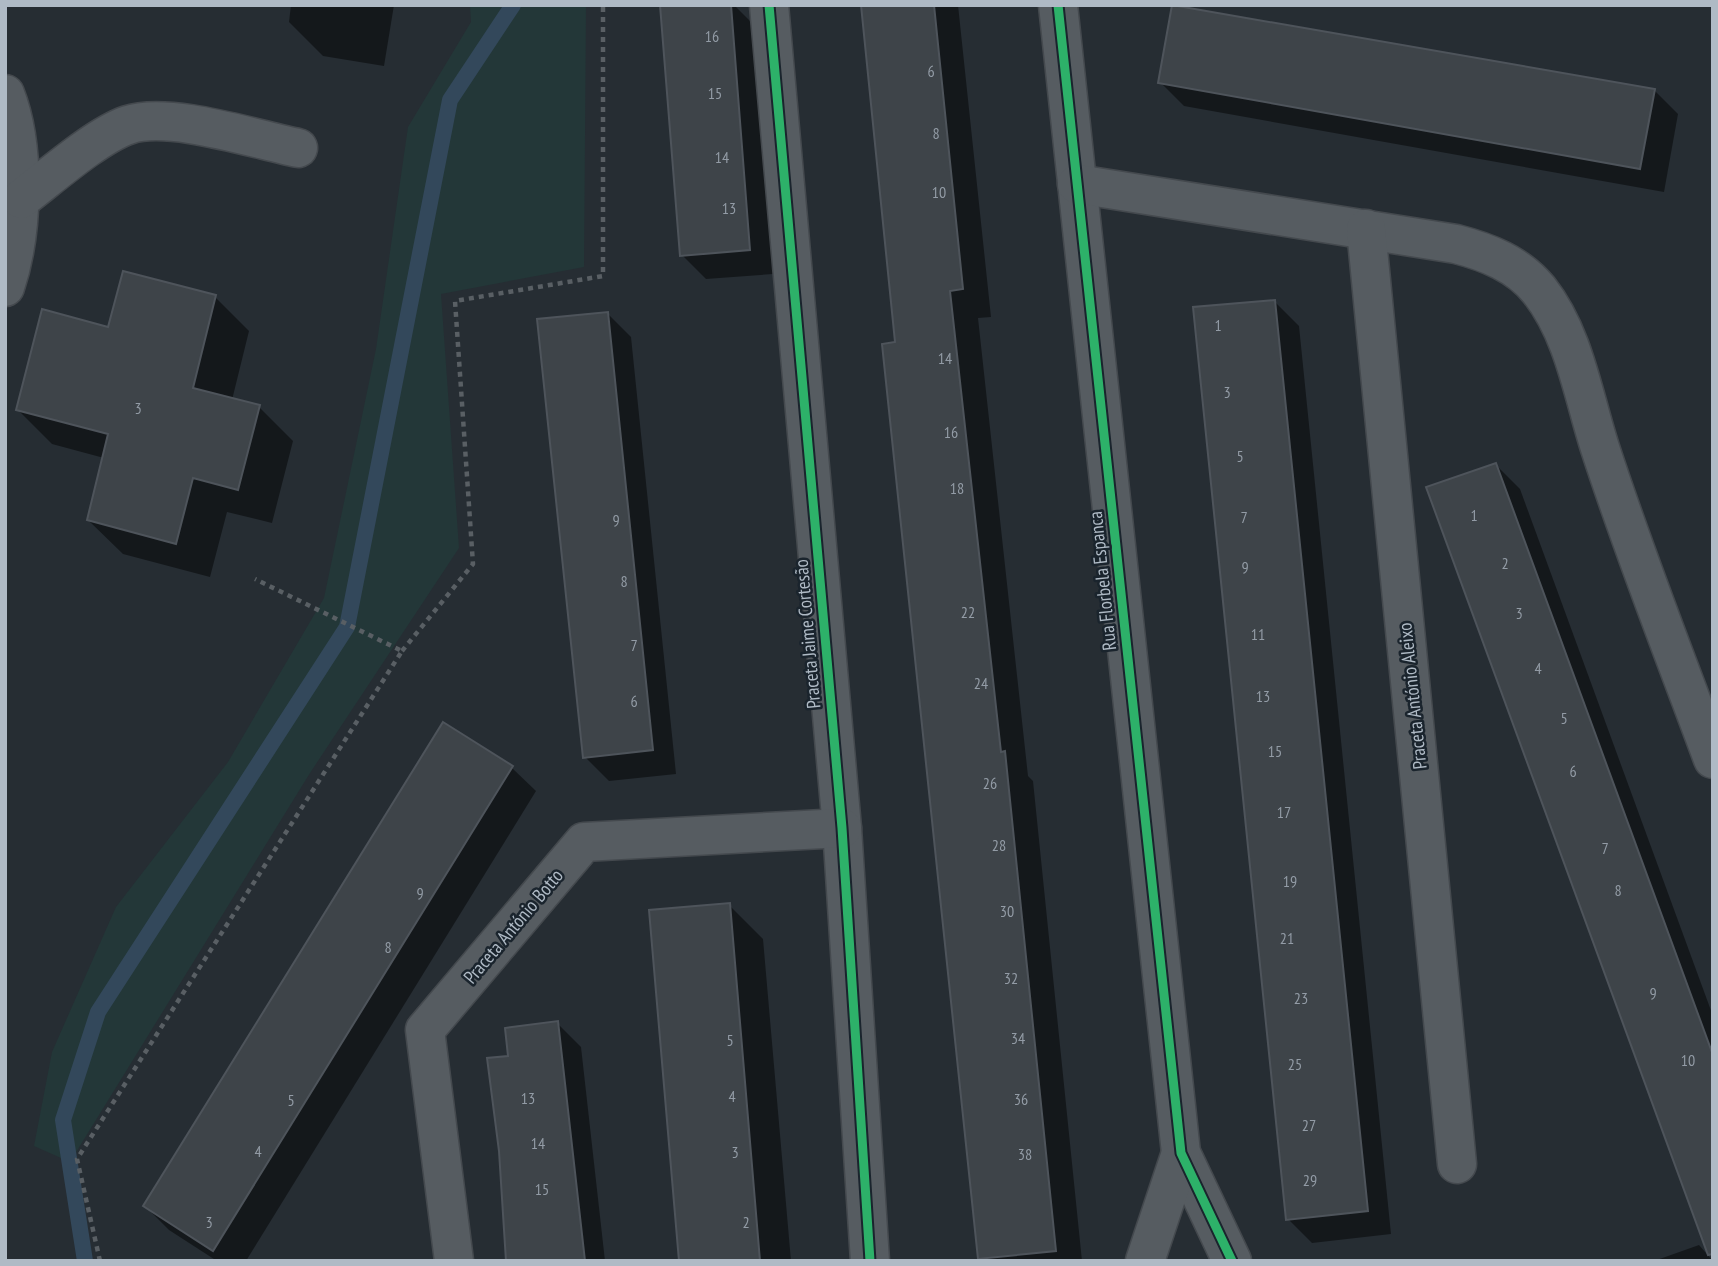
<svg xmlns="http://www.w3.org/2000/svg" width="1718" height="1266" font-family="'PT Sans Narrow',sans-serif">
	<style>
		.green { fill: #233738 }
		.shadow { fill: #0007 }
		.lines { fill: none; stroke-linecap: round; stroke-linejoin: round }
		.stream { stroke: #33485b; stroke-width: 16 }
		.building { fill: #3e4449; stroke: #4e545b; stroke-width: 2 }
		.minor-casing { stroke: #44494e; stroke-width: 41 }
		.path { stroke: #595f64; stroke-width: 4.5; stroke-dasharray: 5 5; stroke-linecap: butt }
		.minor { stroke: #565c61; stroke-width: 38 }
		.cycleway-casing { stroke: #1a242d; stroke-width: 13 }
		.cycleway { stroke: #2db169; stroke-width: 9 }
		.labels { text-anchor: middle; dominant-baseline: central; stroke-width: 5; stroke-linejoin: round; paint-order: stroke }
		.number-label { font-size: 16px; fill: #939ca6 }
		.street-label { font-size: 19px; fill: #afbac5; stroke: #1a242d }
	</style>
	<rect width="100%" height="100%" fill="#262d33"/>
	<!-- green -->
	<path class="green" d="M 470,5 L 586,5 L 584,267 L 441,294 L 459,548 L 310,773 L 70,1162 L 34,1146 L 52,1052 L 116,907 L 228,762 L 324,598 L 376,349 L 408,127 L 471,22 Z"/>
	<!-- shadow -->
	<g class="shadow">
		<path d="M 291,5 L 394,5 L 384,66 L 323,56 L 289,22 Z"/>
		<path d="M 673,5 L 734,5 L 754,25 L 773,274 L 706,279 L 682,255 Z"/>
		<path d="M 863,5 L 958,5 L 991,317 L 978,318 L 1028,776 L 1033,781 L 1082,1261 L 983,1261 L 980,1258 L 897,344 Z"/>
		<path d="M 1174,5 L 1654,90 L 1678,114 L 1664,192 L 1184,106 L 1160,82 Z"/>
		<path d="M 215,297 L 249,331 L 232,400 L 259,407 L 293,441 L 272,523 L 227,512 L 210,577 L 123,554 L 88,520 L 104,458 L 52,444 L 18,410 L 109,329 Z"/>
		<path d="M 1275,302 L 1299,326 L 1391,1234 L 1312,1243 L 1288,1219 Z"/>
		<path d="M 607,313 L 631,337 L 676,774 L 609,781 L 585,757 Z"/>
		<path d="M 1496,465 L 1520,489 L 1713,1016 L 1713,1246 Z"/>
		<path d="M 512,768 L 536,791 L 246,1261 L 217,1261 L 169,1230 L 145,1206 Z"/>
		<path d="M 729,905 L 763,939 L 791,1261 L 681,1261 Z"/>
		<path d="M 557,1023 L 581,1047 L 605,1261 L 509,1261 L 501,1151 L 510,1057 Z"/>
		<path d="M 1699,1245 L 1713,1261 L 1654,1261 Z"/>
	</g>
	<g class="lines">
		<!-- stream -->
		<path class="stream" d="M 85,1261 L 63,1120 L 98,1012 L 347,627 L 450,100 L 513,5"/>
	</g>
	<!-- building -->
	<g class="building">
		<path d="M 660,5 L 731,5 L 750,250 L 680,256 Z"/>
		<path d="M 861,5 L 934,5 L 963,289 L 950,291 L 1001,752 L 1005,751 L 1056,1251 L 978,1259 L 882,344 L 895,342 Z"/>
		<path d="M 1172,5 L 1655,89 L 1640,169 L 1158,83 Z"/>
		<path d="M 123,271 L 216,295 L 193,388 L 260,405 L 238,490 L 193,478 L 176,544 L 87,520 L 108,434 L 16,410 L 42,309 L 108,327 Z"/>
		<path d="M 1275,300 L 1368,1211 L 1286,1220 L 1193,307 Z"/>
		<path d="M 608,312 L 653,750 L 583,758 L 537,319 Z"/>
		<path d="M 1496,463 L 1713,1055 L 1713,1254 L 1708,1255 L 1426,487 Z"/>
		<path d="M 443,722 L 513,766 L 213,1251 L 143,1206 Z"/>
		<path d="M 730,903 L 760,1261 L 679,1261 L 649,910 Z"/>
		<path d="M 558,1021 L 585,1261 L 506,1261 L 499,1151 L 487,1058 L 508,1056 L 505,1028 Z"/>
	</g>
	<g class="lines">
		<defs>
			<g id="minor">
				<path d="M 769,5 L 842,828 L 870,1261"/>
				<path d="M 1058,5 L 1181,1153 L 1232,1261"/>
				<path d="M 5,94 C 26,147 23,234 5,287"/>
				<path d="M 1077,184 L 1456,244 C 1487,252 1518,264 1539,290 C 1574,334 1583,395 1600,448 C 1634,553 1675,656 1713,759"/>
				<path d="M 21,199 C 49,178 96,136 128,125 C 169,111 254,139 298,148"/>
				<path d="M 1366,229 L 1457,1164"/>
				<path d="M 454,1261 L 425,1030 L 584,842 L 842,828"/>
				<path d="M 1145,1261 L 1181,1153"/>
			</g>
		</defs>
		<!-- minor casing -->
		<use href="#minor" class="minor-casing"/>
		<!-- path -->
		<g class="path">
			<path d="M 402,651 L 473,564 L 455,301 L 603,276 L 603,5"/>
			<path d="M 100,1261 L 77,1159 L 402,651 L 255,579"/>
		</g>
		<!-- minor -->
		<use href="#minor" class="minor"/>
		<defs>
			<g id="cycleway">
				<path d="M 769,5 L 842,828 L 870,1261"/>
				<path d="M 1058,5 L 1181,1153 L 1232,1261"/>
			</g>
		</defs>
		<!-- cycleway casing -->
		<use href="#cycleway" class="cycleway-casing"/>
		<!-- cycleway -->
		<use href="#cycleway" class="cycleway"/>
	</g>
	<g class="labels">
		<!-- number labels -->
		<g class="number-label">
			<text x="712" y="36">16</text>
			<text x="931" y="71">6</text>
			<text x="715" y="93">15</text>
			<text x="936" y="133">8</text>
			<text x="722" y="157">14</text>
			<text x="939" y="192">10</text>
			<text x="729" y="208">13</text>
			<text x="1218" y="325">1</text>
			<text x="945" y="358">14</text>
			<text x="1227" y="392">3</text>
			<text x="138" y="408">3</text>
			<text x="951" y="432">16</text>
			<text x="1240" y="456">5</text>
			<text x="957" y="488">18</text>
			<text x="1474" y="515">1</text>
			<text x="1244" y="517">7</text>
			<text x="616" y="520">9</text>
			<text x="1505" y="563">2</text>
			<text x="1245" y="567">9</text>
			<text x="624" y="581">8</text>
			<text x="968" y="612">22</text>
			<text x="1519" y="613">3</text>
			<text x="1258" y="634">11</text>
			<text x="634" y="645">7</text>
			<text x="1538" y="668">4</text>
			<text x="981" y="683">24</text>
			<text x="1263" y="696">13</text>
			<text x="634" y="701">6</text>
			<text x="1564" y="718">5</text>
			<text x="1275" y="751">15</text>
			<text x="1573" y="771">6</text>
			<text x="990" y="783">26</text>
			<text x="1284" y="812">17</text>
			<text x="999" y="845">28</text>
			<text x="1605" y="848">7</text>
			<text x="1290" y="881">19</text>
			<text x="1618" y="890">8</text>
			<text x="420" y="893">9</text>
			<text x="1007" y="911">30</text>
			<text x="1287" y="938">21</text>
			<text x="388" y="947">8</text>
			<text x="1011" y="978">32</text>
			<text x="1653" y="993">9</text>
			<text x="1301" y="998">23</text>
			<text x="1018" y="1038">34</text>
			<text x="730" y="1040">5</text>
			<text x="1688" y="1060">10</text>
			<text x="1295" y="1064">25</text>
			<text x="732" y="1096">4</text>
			<text x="528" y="1098">13</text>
			<text x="1021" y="1099">36</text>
			<text x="291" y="1100">5</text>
			<text x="1309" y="1125">27</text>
			<text x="538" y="1143">14</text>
			<text x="258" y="1151">4</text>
			<text x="735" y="1152">3</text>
			<text x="1025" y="1154">38</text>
			<text x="1310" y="1180">29</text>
			<text x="542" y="1189">15</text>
			<text x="209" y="1222">3</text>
			<text x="746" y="1222">2</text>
		</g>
		<!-- street labels -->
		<g class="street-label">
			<text transform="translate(1102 581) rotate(-96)">Rua Florbela Espanca</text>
			<text transform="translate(807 634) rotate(-95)">Praceta Jaime Cortesão</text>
			<text transform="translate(1412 696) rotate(-96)">Praceta António Aleixo</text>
			<text transform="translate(513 926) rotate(-50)">Praceta António Botto</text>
		</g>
	</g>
	<!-- border -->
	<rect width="1718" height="1266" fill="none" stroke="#afbac5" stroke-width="14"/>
</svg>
